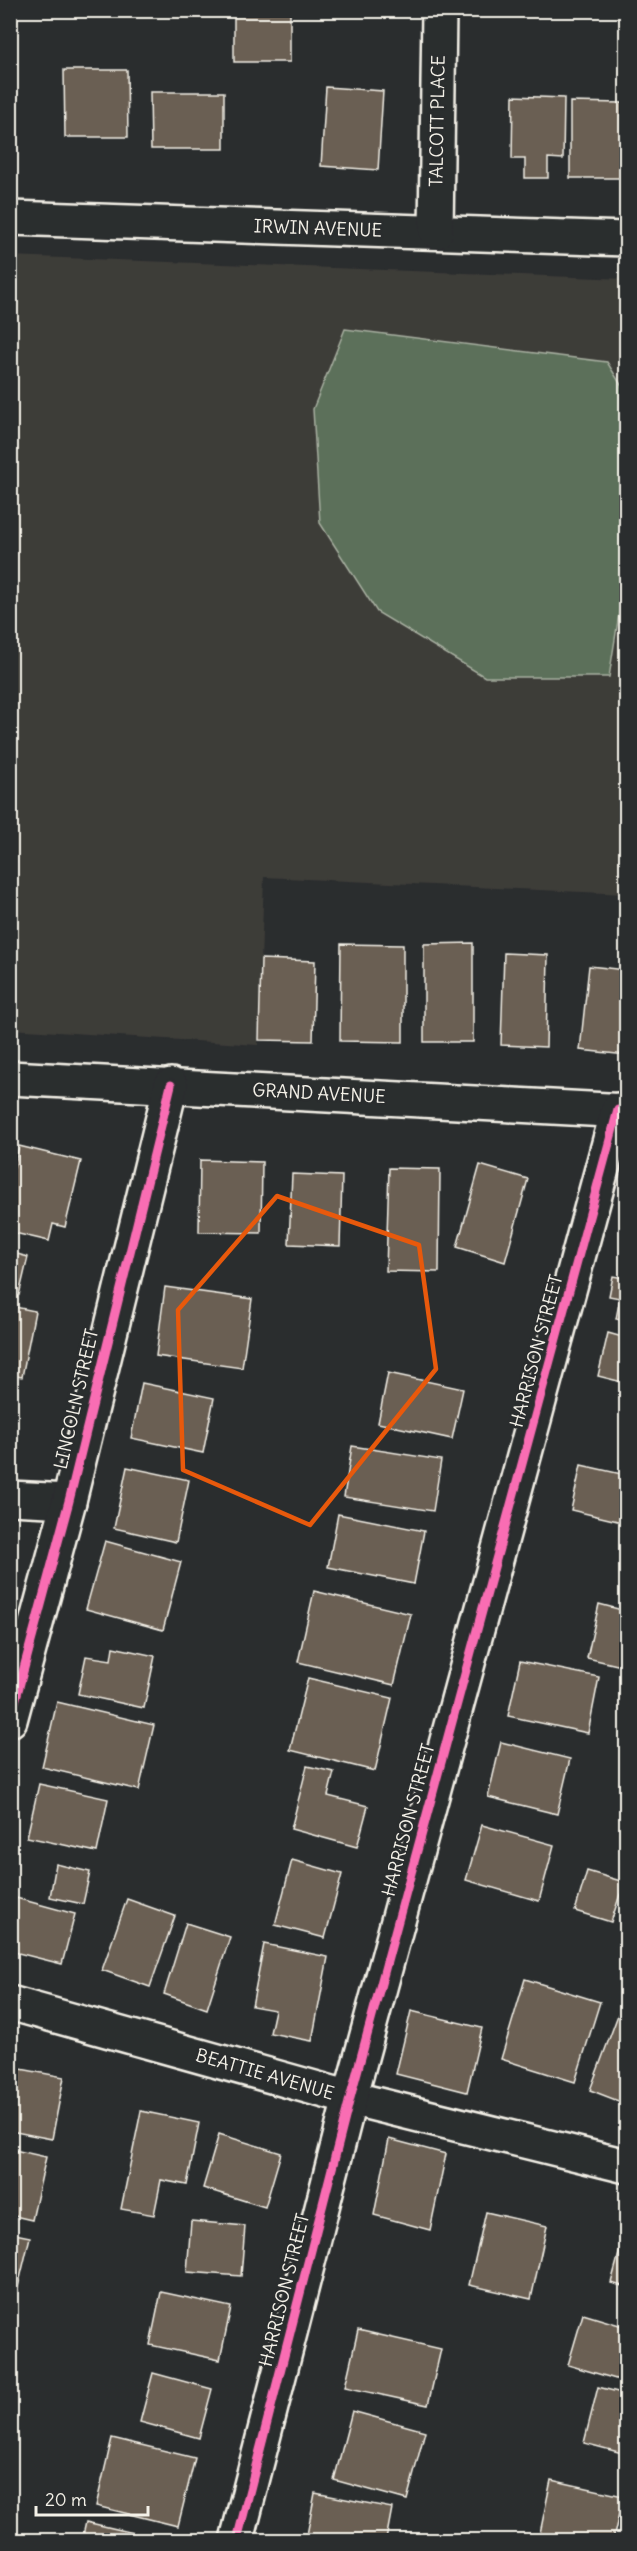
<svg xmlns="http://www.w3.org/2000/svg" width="637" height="2551" font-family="Delius,sans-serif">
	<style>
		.built { fill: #3e3c39 }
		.green { fill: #5c705a; stroke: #a8b0a1; stroke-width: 1.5 }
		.building { fill: #6b5e52; stroke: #f4f1e8; stroke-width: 1.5 }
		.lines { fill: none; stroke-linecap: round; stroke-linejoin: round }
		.minor-casing { stroke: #f4f1e8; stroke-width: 38 }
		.minor { stroke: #2a2d2e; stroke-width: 33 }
		.cycleway-casing { stroke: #2a2d2e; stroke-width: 13 }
		.cycleway { stroke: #f96db3; stroke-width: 9 }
		.marked { fill: none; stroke: #e8590c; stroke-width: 4.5; stroke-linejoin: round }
		.labels { text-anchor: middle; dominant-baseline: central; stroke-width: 5; stroke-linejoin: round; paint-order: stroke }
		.street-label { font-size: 18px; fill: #f4f1e8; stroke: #2a2d2e }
	</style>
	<rect width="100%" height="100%" fill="#2a2d2e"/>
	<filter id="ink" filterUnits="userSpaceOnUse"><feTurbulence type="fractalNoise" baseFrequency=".0167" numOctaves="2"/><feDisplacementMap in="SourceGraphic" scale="12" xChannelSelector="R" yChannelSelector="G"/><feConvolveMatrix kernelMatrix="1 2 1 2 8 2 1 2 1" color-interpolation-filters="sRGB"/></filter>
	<g filter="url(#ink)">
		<!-- built -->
		<path class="built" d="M 10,256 L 626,279 L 626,894 L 264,877 L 258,1045 L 11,1029 L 18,863 L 10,862 Z"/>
		<!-- green -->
		<path class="green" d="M 345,329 L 607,362 L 626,393 L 626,570 L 609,677 L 485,677 L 377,612 L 320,523 L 313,409 Z"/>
		<!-- building -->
		<g class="building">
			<rect x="234" y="10" width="56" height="52"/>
			<path d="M 64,70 L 127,70 L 128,137 L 65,137 Z"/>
			<path d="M 326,87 L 383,91 L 378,170 L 321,166 Z"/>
			<path d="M 150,92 L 224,92 L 224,149 L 151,149 Z"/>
			<path d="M 513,96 L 564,98 L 563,159 L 548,158 L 548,178 L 525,178 L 525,159 L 512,159 Z"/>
			<path d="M 570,102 L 622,103 L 622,178 L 570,178 Z"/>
			<path d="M 473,943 L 473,1042 L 424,1042 L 424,944 Z"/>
			<path d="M 341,944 L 403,945 L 403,1042 L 340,1041 Z"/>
			<path d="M 504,953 L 548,955 L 546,1047 L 501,1045 Z"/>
			<path d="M 261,959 L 315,961 L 313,1041 L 259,1040 Z"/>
			<path d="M 589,966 L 626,970 L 626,1055 L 580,1050 Z"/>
			<path d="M 19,1146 L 81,1161 L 65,1227 L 53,1224 L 49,1241 L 10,1232 L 10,1182 Z"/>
			<path d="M 200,1160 L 262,1162 L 261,1233 L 199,1232 Z"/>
			<path d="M 480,1165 L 528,1179 L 505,1262 L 457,1247 Z"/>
			<path d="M 389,1168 L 440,1169 L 439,1272 L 386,1271 Z"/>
			<path d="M 292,1174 L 342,1176 L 340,1246 L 289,1244 Z"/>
			<path d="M 10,1252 L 28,1257 L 19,1295 L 10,1293 Z"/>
			<path d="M 626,1262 L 626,1321 L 616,1319 L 620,1298 L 609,1296 L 613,1276 L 624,1278 Z"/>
			<path d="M 165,1287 L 252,1299 L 242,1368 L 156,1356 Z"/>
			<path d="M 10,1306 L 35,1311 L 22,1377 L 10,1375 Z"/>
			<path d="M 608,1333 L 626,1338 L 626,1383 L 598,1376 Z"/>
			<path d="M 388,1373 L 463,1389 L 452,1439 L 378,1423 Z"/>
			<path d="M 142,1383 L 214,1398 L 203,1453 L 131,1438 Z"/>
			<path d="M 352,1446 L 441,1460 L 433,1511 L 344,1497 Z"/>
			<path d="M 581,1465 L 626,1475 L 626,1523 L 571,1510 Z"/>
			<path d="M 127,1467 L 189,1480 L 176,1542 L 114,1528 Z"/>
			<path d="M 338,1514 L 424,1531 L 414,1584 L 328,1567 Z"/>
			<path d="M 105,1541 L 181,1562 L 163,1630 L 86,1609 Z"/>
			<path d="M 314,1591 L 411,1614 L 394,1685 L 298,1662 Z"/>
			<path d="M 599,1604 L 626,1611 L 626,1667 L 587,1658 Z"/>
			<path d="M 113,1647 L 155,1656 L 144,1708 L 78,1694 L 86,1656 L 111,1660 Z"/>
			<path d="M 520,1661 L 599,1677 L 588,1733 L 508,1716 Z"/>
			<path d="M 308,1678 L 392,1698 L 375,1771 L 290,1750 Z"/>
			<path d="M 57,1702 L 154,1725 L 139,1790 L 42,1767 Z"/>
			<path d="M 501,1742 L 570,1759 L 557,1814 L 488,1797 Z"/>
			<path d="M 307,1766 L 334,1772 L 328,1796 L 368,1806 L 357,1847 L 291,1829 Z"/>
			<path d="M 39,1784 L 108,1799 L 97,1852 L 27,1837 Z"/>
			<path d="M 482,1825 L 554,1845 L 539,1901 L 466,1880 Z"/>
			<path d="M 292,1860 L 342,1874 L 325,1938 L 275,1925 Z"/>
			<path d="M 56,1864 L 90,1872 L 83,1904 L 50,1897 Z"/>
			<path d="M 587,1871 L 624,1882 L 611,1922 L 575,1911 Z"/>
			<path d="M 16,1898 L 75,1914 L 62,1964 L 10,1951 L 10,1918 Z"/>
			<path d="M 127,1899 L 175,1916 L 150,1987 L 102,1970 Z"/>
			<path d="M 186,1923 L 230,1937 L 207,2009 L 164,1994 Z"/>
			<path d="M 264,1944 L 328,1957 L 312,2041 L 270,2033 L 275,2010 L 252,2006 Z"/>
			<path d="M 525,1979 L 600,2002 L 575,2082 L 501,2059 Z"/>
			<path d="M 621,2007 L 626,2009 L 626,2104 L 590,2090 Z"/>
			<path d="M 411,2011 L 482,2028 L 467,2092 L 396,2074 Z"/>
			<path d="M 10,2067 L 64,2077 L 52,2139 L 10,2131 Z"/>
			<path d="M 141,2111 L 199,2123 L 187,2185 L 161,2180 L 154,2215 L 121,2209 Z"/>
			<path d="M 219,2134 L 281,2153 L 265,2207 L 203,2188 Z"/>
			<path d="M 389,2139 L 446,2154 L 430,2230 L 374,2215 Z"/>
			<path d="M 10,2149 L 46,2157 L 32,2220 L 10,2215 Z"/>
			<path d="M 486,2212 L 547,2226 L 531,2299 L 469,2285 Z"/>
			<path d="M 191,2221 L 245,2226 L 241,2276 L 187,2272 Z"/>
			<path d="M 626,2228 L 626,2287 L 611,2283 Z"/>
			<path d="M 10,2233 L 30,2237 L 13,2308 L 10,2307 Z"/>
			<path d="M 161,2292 L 231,2307 L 220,2360 L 150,2345 Z"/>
			<path d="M 583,2314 L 626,2327 L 626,2382 L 568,2365 Z"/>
			<path d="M 358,2330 L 441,2349 L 428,2405 L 345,2387 Z"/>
			<path d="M 153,2373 L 212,2389 L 199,2438 L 140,2422 Z"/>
			<path d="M 598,2387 L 626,2394 L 626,2454 L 584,2443 Z"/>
			<path d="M 352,2411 L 425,2431 L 407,2500 L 334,2480 Z"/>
			<path d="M 112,2438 L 195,2458 L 178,2526 L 96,2506 Z"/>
			<path d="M 551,2480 L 623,2496 L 613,2540 L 539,2538 Z"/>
			<path d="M 315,2493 L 392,2508 L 386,2540 L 333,2540 L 307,2535 Z"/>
			<path d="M 86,2522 L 164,2540 L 82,2540 Z"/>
		</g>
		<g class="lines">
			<defs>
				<g id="minor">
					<path d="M 10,218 L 626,239"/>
					<path d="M 436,232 L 439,10"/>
					<path d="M 10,1078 L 626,1111"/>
					<path d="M 10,1498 L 69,1501"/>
					<path d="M 10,1720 L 69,1501 L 171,1085"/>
					<path d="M 10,2003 L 350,2098 L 626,2166"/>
					<path d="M 237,2540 L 350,2098 L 618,1110"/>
				</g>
			</defs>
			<!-- minor casing -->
			<use href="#minor" class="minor-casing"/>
			<!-- minor -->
			<use href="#minor" class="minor"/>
			<defs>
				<g id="cycleway">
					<path d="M 10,1720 L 69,1501 L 171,1085"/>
					<path d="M 237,2540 L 350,2098 L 618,1110"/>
				</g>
			</defs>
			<!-- cycleway casing -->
			<use href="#cycleway" class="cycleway-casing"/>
			<!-- cycleway -->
			<use href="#cycleway" class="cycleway"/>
		</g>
	</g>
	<!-- marked area -->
	<path class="marked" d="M 277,1196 L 419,1245 L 436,1369 L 310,1525 L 183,1470 L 178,1310 Z"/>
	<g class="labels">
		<!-- street labels -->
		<g class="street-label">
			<text transform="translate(437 121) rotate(-89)">TALCOTT PLACE</text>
			<text transform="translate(318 228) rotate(2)">IRWIN AVENUE</text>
			<text transform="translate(319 1093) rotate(3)">GRAND AVENUE</text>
			<text transform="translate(536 1351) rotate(-75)">HARRISON STREET</text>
			<text transform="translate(76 1399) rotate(-77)">LINCOLN STREET</text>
			<text transform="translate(408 1820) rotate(-75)">HARRISON STREET</text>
			<text transform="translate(265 2074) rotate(16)">BEATTIE AVENUE</text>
			<text transform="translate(284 2290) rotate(-76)">HARRISON STREET</text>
		</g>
	</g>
	<!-- margin -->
	<rect width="637" height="2551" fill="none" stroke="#2a2d2e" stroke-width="36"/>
	<rect x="18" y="18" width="601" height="2515" fill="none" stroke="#f4f1e8" stroke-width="2" filter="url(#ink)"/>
	<!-- scale -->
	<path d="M36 2506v9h112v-9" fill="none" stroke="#f4f1e8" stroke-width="3"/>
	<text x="45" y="2506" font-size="18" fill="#f4f1e8" stroke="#2a2d2e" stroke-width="4.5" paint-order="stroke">20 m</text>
</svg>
